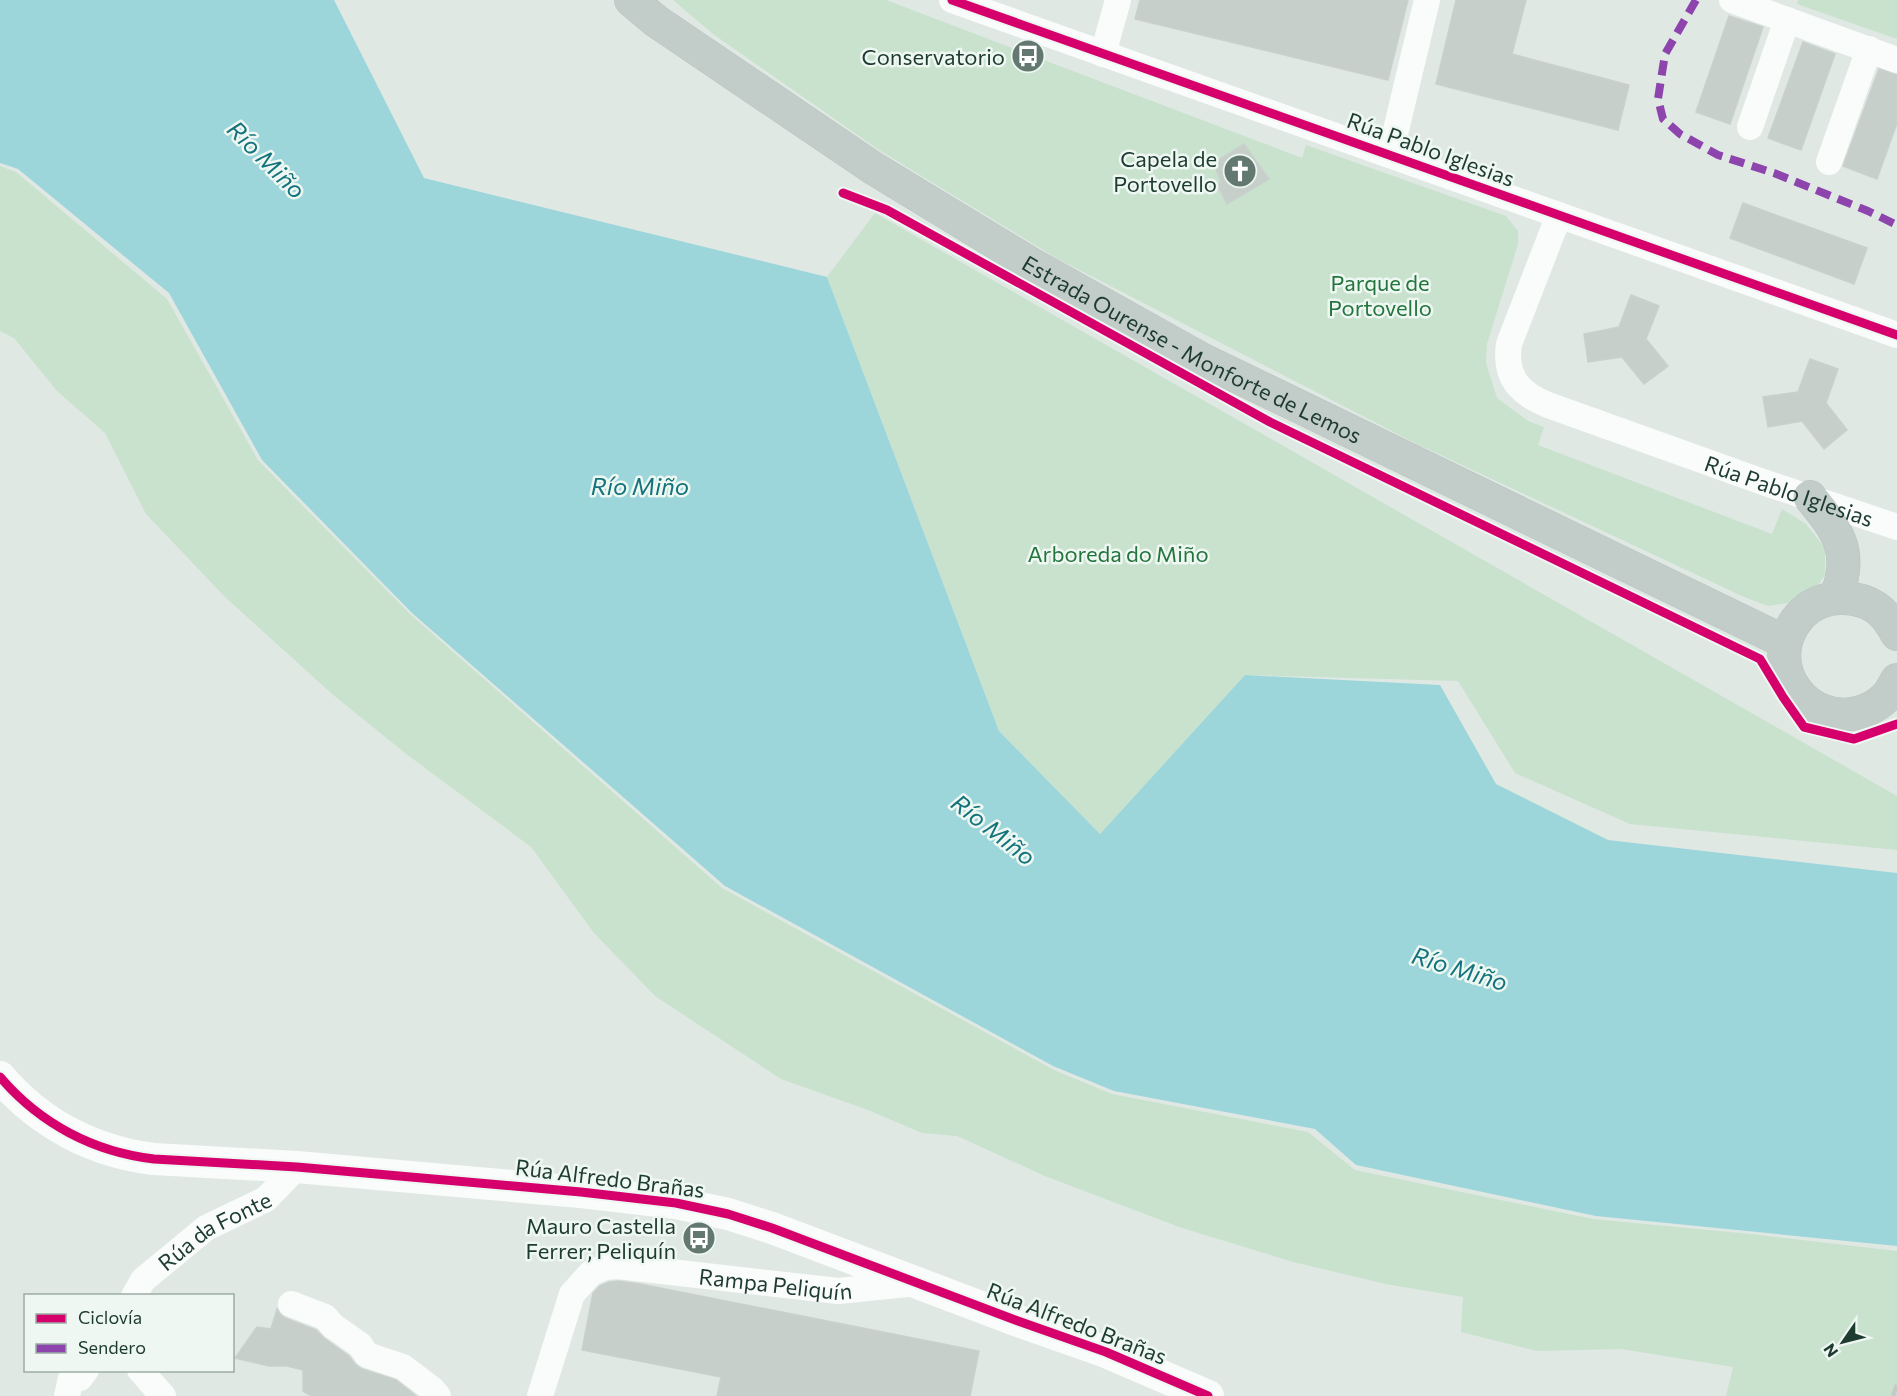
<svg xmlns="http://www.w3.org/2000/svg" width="1897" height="1396" font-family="Commissioner,sans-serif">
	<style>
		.green { fill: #c8e2ce }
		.water { fill: #9cd6da }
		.building { fill: #c7cfcb; stroke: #c9d1cd; stroke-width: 1.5 }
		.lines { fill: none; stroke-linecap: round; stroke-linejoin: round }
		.trunk-casing { stroke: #bac5c1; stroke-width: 34 }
		.minor { stroke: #fafcfb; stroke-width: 26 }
		.tertiary { stroke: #fafcfb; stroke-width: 32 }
		.trunk { stroke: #c2ccc8; stroke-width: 33 }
		.rail { stroke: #c5cac8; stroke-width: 4.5; stroke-dasharray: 12 6; stroke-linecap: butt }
		.quiet { stroke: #8e44ad; stroke-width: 8; stroke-dasharray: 15 8; stroke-linecap: butt }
		.cycleway-casing { stroke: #eef7f2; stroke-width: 13 }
		.cycleway { stroke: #d6006c; stroke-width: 9 }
		.labels { text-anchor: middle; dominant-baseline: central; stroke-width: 5; stroke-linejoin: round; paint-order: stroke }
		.poi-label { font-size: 22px; fill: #1e3b31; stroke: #eef7f2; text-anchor: end }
		.street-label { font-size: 22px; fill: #1e3b31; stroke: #eef7f2 }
		.park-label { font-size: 22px; fill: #24753d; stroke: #eef7f2 }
		.water-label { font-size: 24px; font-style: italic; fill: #13737c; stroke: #eef7f2 }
	</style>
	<rect width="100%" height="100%" fill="#e0e8e4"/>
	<!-- green -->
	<g class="green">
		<path d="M 673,0 L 886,0 L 1302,158 L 1306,145 L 1506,216 L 1518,231 L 1518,244 L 1487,344 L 1486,363 L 1497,398 L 1528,421 L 1544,427 L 1538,445 L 1772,534 L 1782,509 L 1806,524 L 1825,548 L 1825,574 L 1812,596 L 1795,602 L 1768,606 L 1744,597 L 1413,442 L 1058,259 L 879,150 L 713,34 Z"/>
		<path d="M 1798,0 L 1897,0 L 1897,39 L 1797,4 Z"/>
		<path d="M 0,166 L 16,172 L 167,299 L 258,460 L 307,510 L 410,614 L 722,888 L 1054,1070 L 1112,1094 L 1308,1132 L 1355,1170 L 1593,1219 L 1751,1234 L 1897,1251 L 1897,1396 L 1726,1396 L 1733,1367 L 1621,1349 L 1537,1351 L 1461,1332 L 1463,1297 L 1386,1284 L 1293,1262 L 1179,1227 L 1045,1176 L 957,1136 L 922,1133 L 868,1110 L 781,1079 L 655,996 L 594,933 L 531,847 L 405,753 L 332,694 L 224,596 L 146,514 L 105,433 L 57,391 L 14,338 L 0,331 Z"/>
		<path d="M 875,213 L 1897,796 L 1897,850 L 1630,824 L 1515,773 L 1458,681 L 1245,675 L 1100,834 L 999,731 L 827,277 Z"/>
	</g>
	<!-- water -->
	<path class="water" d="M 0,0 L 334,0 L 424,178 L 827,277 L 999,731 L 1100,834 L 1245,675 L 1440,685 L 1496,784 L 1608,840 L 1897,873 L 1897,1246 L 1596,1216 L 1356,1165 L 1315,1129 L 1114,1091 L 1053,1066 L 725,886 L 412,613 L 262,460 L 169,293 L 18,169 L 0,163 Z"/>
	<!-- building -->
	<g class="building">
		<path d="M 1140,0 L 1408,0 L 1388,80 L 1135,19 Z"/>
		<path d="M 1456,0 L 1526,0 L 1512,54 L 1629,85 L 1618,130 L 1436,84 Z"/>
		<path d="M 1729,16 L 1763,27 L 1730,124 L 1696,112 Z"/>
		<path d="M 1803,42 L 1835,54 L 1801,150 L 1768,138 Z"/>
		<path d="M 1879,69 L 1897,75 L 1897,123 L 1877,179 L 1843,166 Z"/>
		<path d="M 1244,144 L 1269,179 L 1227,204 L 1217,184 L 1221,183 L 1214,163 Z"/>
		<path d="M 1743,203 L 1867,248 L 1854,284 L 1730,238 Z"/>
		<path d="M 1631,295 L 1659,306 L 1646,339 L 1668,366 L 1644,384 L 1622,357 L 1588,362 L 1584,334 L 1619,327 Z"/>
		<path d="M 1810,359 L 1838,369 L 1826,403 L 1847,430 L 1824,449 L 1802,421 L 1768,427 L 1763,397 L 1798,392 Z"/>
		<path d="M 618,1281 L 640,1284 L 979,1351 L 970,1396 L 717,1396 L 721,1377 L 582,1350 L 593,1293 L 600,1286 L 609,1282 Z"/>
		<path d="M 277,1309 L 280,1314 L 285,1318 L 316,1330 L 324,1338 L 349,1356 L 355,1364 L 362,1369 L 396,1380 L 416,1396 L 311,1396 L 303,1391 L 303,1370 L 287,1366 L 269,1366 L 235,1358 L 257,1327 L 271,1329 Z"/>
	</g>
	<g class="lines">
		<defs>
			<g id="trunk">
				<path id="s4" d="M 631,0 L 656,21 L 873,168 L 1031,264 L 1203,360 L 1785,642"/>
				<path d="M 1810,497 C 1838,531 1854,552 1836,597"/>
				<path d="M 1897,634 C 1885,610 1870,599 1843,598 C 1826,597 1809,605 1799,617 C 1759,664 1807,731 1864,711 C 1872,708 1881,702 1887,696 C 1891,691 1894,685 1897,680"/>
			</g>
		</defs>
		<!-- trunk casing -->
		<use href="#trunk" class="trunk-casing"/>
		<!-- minor -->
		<g class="minor">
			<path d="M 952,0 L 1897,335"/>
			<path d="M 1732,0 L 1897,60"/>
			<path d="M 1103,54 L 1118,0"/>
			<path d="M 1750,127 L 1787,20"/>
			<path d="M 1390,155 L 1427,0"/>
			<path d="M 1829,162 L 1869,49"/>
			<path id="s1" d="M 1559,215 L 1509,344 C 1504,377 1519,393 1548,405 L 1763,482 L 1897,527"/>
			<path id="s2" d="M 134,1296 L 143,1280 L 206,1228 L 266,1199 L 297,1167"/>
			<path d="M 291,1304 L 325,1317 L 333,1326 L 360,1345 L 367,1355 L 403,1367 L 432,1389 L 438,1396"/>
			<path d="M 140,1370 L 163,1396"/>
			<path d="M 67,1396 L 71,1378 L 80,1378 L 86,1370"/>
			<path id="s3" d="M 540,1396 L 572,1294 L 591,1273 L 605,1267 L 618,1266 L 838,1291 L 917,1283"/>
		</g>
		<!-- tertiary -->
		<path class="tertiary" d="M 0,1077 C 40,1124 94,1152 154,1159 L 297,1167 L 581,1192 L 676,1203 L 728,1214 L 772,1228 L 1018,1321 L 1106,1352 L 1208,1396"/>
		<!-- trunk -->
		<use href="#trunk" class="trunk"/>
		<!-- rail -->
		<path class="rail" d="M 1893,1396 L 1897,1385"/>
		<!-- quiet -->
		<path class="quiet" d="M 1696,0 L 1665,54 L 1658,99 L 1663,119 L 1680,134 L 1718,155 L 1774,173 L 1868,211 L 1897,225"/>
		<defs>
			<g id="cycleway">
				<path d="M 952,0 L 1897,335"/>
				<path d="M 843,193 L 887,210 L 1270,422 L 1760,659 L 1783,697 L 1804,727 L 1854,739 L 1897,724"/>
				<path d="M 0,1077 C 40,1124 94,1152 154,1159 L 297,1167 L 581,1192 L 676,1203 L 728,1214 L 772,1228 L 1018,1321 L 1106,1352 L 1208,1396"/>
			</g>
		</defs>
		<!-- cycleway casing -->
		<use href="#cycleway" class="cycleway-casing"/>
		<!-- cycleway -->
		<use href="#cycleway" class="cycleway"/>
	</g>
	<!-- icons -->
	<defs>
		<symbol id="bus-disc" viewBox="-11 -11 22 22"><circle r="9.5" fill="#627870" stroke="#eef7f2"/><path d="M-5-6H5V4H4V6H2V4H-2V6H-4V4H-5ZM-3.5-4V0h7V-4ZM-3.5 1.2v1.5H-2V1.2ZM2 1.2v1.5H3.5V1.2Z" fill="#fff"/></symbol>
		<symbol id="church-disc" viewBox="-11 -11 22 22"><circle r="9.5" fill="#627870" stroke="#eef7f2"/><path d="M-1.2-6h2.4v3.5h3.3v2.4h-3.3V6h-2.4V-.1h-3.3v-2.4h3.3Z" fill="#fff"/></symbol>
	</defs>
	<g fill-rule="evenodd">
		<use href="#bus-disc" x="1009" y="37" width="38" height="38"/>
		<use href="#church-disc" x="1221" y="152" width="38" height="38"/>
		<use href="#bus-disc" x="680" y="1219" width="38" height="38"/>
	</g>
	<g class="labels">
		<!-- poi labels -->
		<g class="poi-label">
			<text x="1005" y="56">Conservatorio</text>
			<text x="1217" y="158">Capela de<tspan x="1217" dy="25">Portovello</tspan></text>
			<text x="676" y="1225">Mauro Castella<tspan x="676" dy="25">Ferrer; Peliquín</tspan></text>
		</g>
		<!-- street labels -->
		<g class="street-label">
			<text transform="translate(1431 149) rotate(20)">Rúa Pablo Iglesias</text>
			<text stroke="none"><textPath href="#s4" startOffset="662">Estrada Ourense - Monforte de Lemos</textPath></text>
			<text stroke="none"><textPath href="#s1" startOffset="474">Rúa Pablo Iglesias</textPath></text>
			<text transform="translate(610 1178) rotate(7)">Rúa Alfredo Brañas</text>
			<text stroke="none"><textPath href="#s2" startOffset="106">Rúa da Fonte</textPath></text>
			<text stroke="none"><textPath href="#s3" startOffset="322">Rampa Peliquín</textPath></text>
			<text transform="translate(1077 1323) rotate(21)">Rúa Alfredo Brañas</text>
		</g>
		<!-- park labels -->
		<g class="park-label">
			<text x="1380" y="282">Parque de<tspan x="1380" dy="25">Portovello</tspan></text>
			<text x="1118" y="553">Arboreda do Miño</text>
		</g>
		<!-- water labels -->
		<g class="water-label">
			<text transform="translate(267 159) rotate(45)">Río Miño</text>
			<text x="640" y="485">Río Miño</text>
			<text transform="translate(994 829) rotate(38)">Río Miño</text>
			<text transform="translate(1460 968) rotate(17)">Río Miño</text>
		</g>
	</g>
	<!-- legend -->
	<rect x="24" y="1294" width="210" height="78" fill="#eef7f2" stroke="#9baca5" stroke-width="1.5"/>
	<rect x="36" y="1314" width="30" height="9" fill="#d6006c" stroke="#9baca5" stroke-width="1.5"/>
	<text x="78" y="1324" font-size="18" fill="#1e3b31">Ciclovía</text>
	<rect x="36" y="1344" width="30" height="9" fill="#8e44ad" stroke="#9baca5" stroke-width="1.5"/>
	<text x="78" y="1354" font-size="18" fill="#1e3b31">Sendero</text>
	<!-- north arrow -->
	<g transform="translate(1843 1342) rotate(235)" stroke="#eef7f2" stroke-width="4.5" paint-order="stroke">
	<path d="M0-4.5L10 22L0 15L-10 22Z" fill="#1e3b31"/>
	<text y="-9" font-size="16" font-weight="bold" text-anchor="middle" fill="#1e3b31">N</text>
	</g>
</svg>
